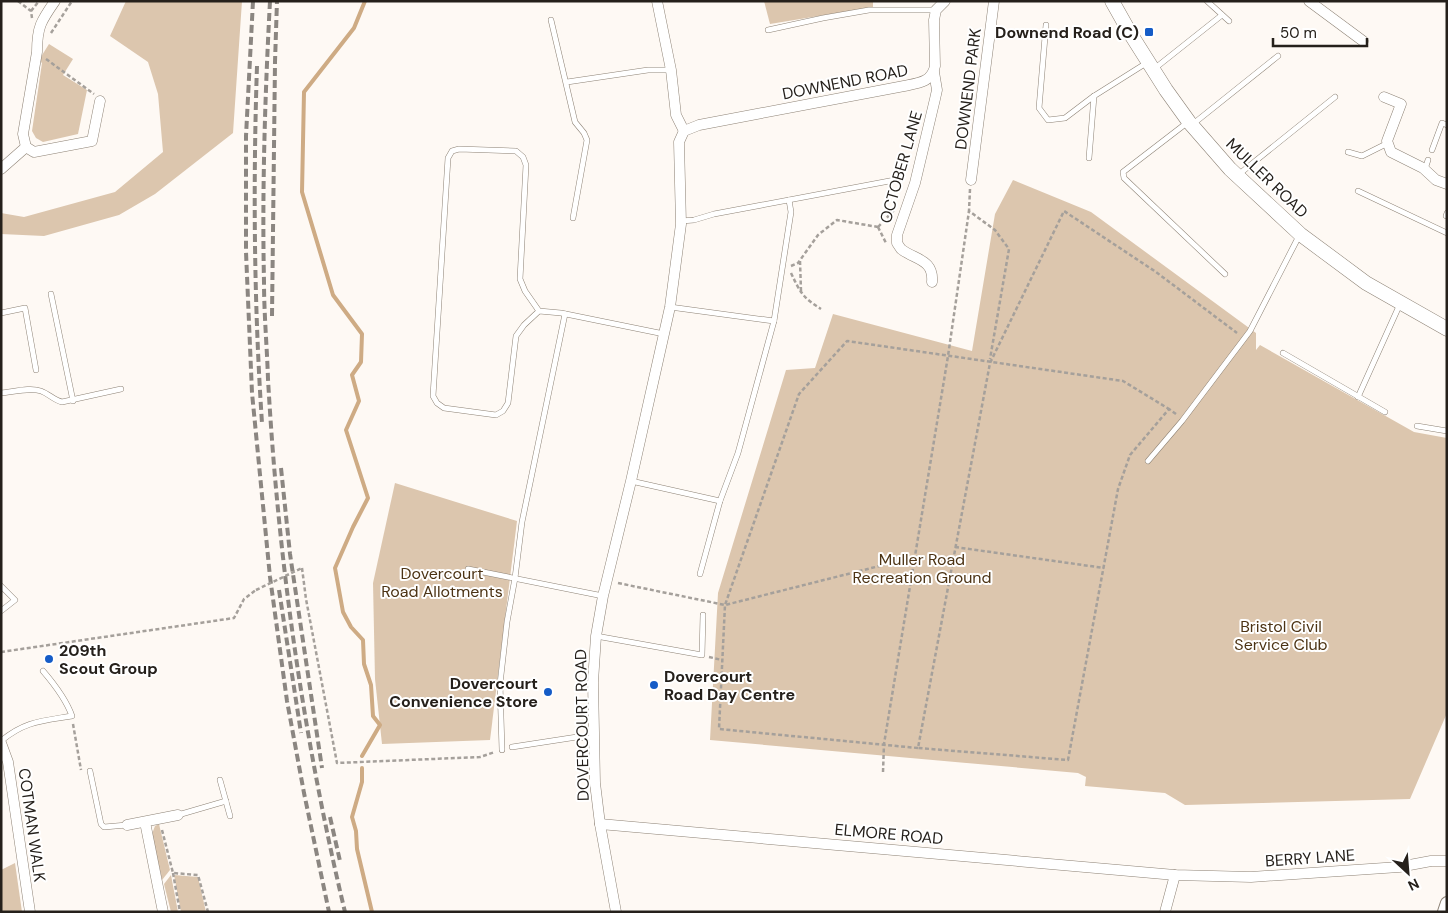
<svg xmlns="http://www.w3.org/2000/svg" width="1448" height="913" font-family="'DM Sans',sans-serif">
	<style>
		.green { fill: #dcc6ae }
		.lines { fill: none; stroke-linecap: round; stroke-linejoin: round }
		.stream { stroke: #ceab84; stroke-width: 4 }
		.service-casing { stroke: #8d8275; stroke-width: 6 }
		.minor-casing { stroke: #8d8275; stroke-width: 11 }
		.tertiary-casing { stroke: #8d8275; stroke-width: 14 }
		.secondary-casing { stroke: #8d8275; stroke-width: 15 }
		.path { stroke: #a5a09b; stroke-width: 2.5; stroke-dasharray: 4 2.5; stroke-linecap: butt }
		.service { stroke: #fff; stroke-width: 5 }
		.minor { stroke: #fff; stroke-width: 10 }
		.tertiary { stroke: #fff; stroke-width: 12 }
		.secondary { stroke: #fff; stroke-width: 14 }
		.rail { stroke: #8b8681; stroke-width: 4; stroke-dasharray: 8 4; stroke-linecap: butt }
		.path-bridge { stroke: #a5a09b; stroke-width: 2.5; stroke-dasharray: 4 2.5; stroke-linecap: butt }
		.poi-dot { fill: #155cc7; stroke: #fff; stroke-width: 2 }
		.labels { text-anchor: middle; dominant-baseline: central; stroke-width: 4; stroke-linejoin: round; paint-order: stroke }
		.poi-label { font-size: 16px; font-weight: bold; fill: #25201b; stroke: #fff; text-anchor: end }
		.street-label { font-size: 16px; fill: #25201b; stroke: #fff }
		.park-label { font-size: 16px; fill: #4c3314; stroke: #fff }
	</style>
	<rect width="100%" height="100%" fill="#fef9f4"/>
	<!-- green -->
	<g class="green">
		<path d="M 126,1 L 242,1 L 233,133 L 155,194 L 119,215 L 44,236 L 1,234 L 1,213 L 24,217 L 115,192 L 163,152 L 158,94 L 148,62 L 110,36 Z"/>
		<path d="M 764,1 L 873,1 L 873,7 L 770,24 Z"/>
		<path d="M 49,44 L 73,59 L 63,75 L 87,90 L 78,134 L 43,142 L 36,138 L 32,131 L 42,63 L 39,60 Z"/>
		<path d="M 1013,180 L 1091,212 L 1256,333 L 1256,350 L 1260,345 L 1414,432 L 1447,438 L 1447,713 L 1410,799 L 1185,805 L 1165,793 L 1085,786 L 1086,777 L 1078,773 L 710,740 L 718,593 L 786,370 L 815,368 L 833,314 L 972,351 L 995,214 Z"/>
		<path d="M 395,483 L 517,521 L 490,740 L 382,744 L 375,679 L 373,583 Z"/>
		<path d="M 159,824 L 170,870 L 162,880 L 152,834 L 155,826 Z"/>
		<path d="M 15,863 L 22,912 L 1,912 L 1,870 Z"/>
		<path d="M 171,875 L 178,912 L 171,912 L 164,884 Z"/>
		<path d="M 174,875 L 198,877 L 206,912 L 181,912 Z"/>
	</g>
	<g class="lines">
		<!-- stream -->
		<g class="stream">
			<path d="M 362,756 L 380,725 L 373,716 L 371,685 L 364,664 L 363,640 L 351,627 L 343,612 L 335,568 L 353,527 L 368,498 L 346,430 L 359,401 L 352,375 L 361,362 L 362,334 L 333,295 L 302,192 L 304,92 L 354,28 L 365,1"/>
			<path d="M 362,768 L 362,782 L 352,817 L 356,831 L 357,849 L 372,912"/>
		</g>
		<defs>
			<g id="service">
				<path d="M 1207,1 L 1229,21"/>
				<path d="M 551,20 L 575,122 L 584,133 L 587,140 L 573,218"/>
				<path d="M 1046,25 L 1039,108 L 1048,120 L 1065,118 L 1094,96 L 1148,62"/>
				<path d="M 768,30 L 823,18 L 869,10 L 936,10"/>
				<path d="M 1154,69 L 1222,15"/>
				<path d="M 567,82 L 648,70 L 671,70"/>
				<path d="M 1188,122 L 1123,172 L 1124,178 L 1225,274"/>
				<path d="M 1193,124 L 1278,56"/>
				<path d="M 1432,150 L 1442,123 L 1447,125"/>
				<path d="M 1348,152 L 1362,156 L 1388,143"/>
				<path d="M 1089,158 L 1094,96"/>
				<path d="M 1425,169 L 1428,160"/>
				<path d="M 1238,175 L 1335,97"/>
				<path d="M 1358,191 L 1447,233"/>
				<path d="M 1446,216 L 1447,213"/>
				<path d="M 681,221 L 694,220 L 714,214 L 900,179"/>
				<path d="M 51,294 L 73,401"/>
				<path d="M 670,307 L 774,321"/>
				<path d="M 539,311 L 525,291 L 520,279 L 526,165 L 523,157 L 516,151 L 459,149 L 452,151 L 448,158 L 433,396 L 437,403 L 444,408 L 496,415 L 503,411 L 508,403 L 516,336 L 524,325 L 539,311 L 561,313 L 664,334"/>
				<path d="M 1,313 L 25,308 L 36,370"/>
				<path d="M 1283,353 L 1385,412"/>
				<path d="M 1,393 C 13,392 30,387 41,391 C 49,394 54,400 62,402 L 121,389"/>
				<path d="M 1358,397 L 1400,304"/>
				<path d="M 1417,426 L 1447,431"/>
				<path d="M 1148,461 L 1182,421 L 1250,331 L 1299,236"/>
				<path d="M 631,481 L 720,501"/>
				<path d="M 468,569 L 603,596"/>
				<path d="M 700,574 L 720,501 L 738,453 L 774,321 L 791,212 L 789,200"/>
				<path d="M 1,586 L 15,600 L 1,611"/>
				<path d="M 596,636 L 702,655 L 703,615"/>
				<path d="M 1,741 C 25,721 42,721 72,716 C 66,699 55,685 43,671"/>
				<path d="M 512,747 L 577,737 L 594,739"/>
				<path d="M 502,750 L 500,684 L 507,622 L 515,578 L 522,522 L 565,314"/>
				<path d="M 90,771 L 101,824 L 104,827 L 127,825"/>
				<path d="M 220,780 L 230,816"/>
				<path d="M 178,815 L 226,801"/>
			</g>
			<g id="minor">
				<path d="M 55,1 C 41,21 37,27 37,52 L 23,134 L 26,147 L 34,152 L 92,141 L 100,101"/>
				<path d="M 657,1 L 671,70 L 676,115 L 684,131"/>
				<path d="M 1309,1 L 1363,41"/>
				<path d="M 1384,97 L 1401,104 L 1387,141 L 1391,152 L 1423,168 L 1436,180 L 1447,184"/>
				<path d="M 684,131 L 699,125 L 904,86 C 919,83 932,82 935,66 L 934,20 L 936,10 L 945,1"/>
				<path d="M 1,169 L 26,147"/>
				<path d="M 971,180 L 994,1"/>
				<path d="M 932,282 C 934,259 915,260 901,249 L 897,243 L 897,235 L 915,183 L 935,99 L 937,90 L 934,72"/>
				<path d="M 1,743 L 8,762 L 30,912"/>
				<path d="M 145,822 L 163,912"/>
				<path d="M 600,824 L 1175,875 L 1251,877 L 1399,867 L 1431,861 L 1447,861"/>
				<path d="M 127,825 L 178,815"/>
				<path d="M 616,912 L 600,824 L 595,783 L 593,682 L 596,636 L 603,596 L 631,481 L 670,307 L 681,224 L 679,142 L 684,131"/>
				<path d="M 1165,912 L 1175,875"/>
			</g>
			<path id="tertiary" d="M 1444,912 L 1447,903"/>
			<path id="secondary" d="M 1112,1 L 1130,33 L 1166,90 L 1189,122 L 1230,169 L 1300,234 L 1366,283 L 1447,329"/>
		</defs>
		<!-- service casing -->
		<use href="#service" class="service-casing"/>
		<!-- minor casing -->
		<use href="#minor" class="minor-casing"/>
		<!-- tertiary casing -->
		<use href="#tertiary" class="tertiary-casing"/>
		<!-- secondary casing -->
		<use href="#secondary" class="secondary-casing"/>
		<!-- path -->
		<g class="path">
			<path d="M 18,1 L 31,11 L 32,18"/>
			<path d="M 31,11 L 39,1"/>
			<path d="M 51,33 L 72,1"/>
			<path d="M 46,59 L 94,94"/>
			<path d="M 970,189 L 969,211 L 995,230 L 1009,249 L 990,359"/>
			<path d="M 878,227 L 894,210"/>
			<path d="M 878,227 L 886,243"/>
			<path d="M 800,261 L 801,291"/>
			<path d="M 791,266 L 798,263 L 818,235 L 837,220 L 878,227"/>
			<path d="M 791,273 C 800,292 803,298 821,309"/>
			<path d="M 1176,414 L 1169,409 L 1130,455 L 1118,489 L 1068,760 L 918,748 L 990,363 L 1064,211 L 1156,272 L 1237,333"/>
			<path d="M 955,547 L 1104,568"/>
			<path d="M 302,568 L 306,599 L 337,763 L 480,757 L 495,752"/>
			<path d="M 618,583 L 725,605 L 915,557 L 953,560"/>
			<path d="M 1,652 L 234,618 L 244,599 L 256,590"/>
			<path d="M 709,657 L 722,660"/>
			<path d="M 73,724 L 81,770"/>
			<path d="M 918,748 L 719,729 L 725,605 L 799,394 L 847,341 L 1123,381 L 1169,409"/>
			<path d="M 883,772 L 884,744 L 948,356 L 969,211"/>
			<path d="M 162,830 L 173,873 L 198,875 L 208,912"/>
			<path d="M 173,873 L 180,912"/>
		</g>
		<!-- service -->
		<use href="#service" class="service"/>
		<!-- minor -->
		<use href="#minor" class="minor"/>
		<!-- tertiary -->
		<use href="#tertiary" class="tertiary"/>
		<!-- secondary -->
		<use href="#secondary" class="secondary"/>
		<!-- rail -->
		<g class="rail">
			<path d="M 253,1 L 246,136 L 246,252 L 252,393 L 270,577 L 287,701 L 304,793 L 329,912"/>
			<path d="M 270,1 C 265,95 262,189 264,282 C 264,314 267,347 268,379 C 278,558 303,737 345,912"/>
			<path d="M 257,66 C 253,185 254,304 262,423"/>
			<path d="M 272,316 L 275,62 L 277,1"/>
			<path d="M 281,468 L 290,554 L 322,768"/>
			<path d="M 279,590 L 301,733"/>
			<path d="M 330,817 L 340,861"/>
		</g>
		<!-- path-bridge -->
		<path class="path-bridge" d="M 256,590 L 302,568"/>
	</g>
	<!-- markers -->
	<g class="poi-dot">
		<rect x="1144" y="27" width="10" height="10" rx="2.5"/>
		<circle cx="49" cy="659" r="5"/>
		<circle cx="654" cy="685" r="5"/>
		<circle cx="548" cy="692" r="5"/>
	</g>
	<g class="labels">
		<!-- poi labels -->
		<g class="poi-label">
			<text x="1139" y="32">Downend Road (C)</text>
			<text x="59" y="650" text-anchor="start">209th<tspan x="59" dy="18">Scout Group</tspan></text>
			<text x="664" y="676" text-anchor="start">Dovercourt<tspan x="664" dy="18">Road Day Centre</tspan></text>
			<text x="538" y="683">Dovercourt<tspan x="538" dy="18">Convenience Store</tspan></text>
		</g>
		<!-- street labels -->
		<g class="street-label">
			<text transform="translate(845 82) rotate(-11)">DOWNEND ROAD</text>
			<text transform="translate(968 89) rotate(-83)">DOWNEND PARK</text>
			<text transform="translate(901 167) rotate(-74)">OCTOBER LANE</text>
			<text transform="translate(1267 178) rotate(44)">MULLER ROAD</text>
			<text transform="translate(582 725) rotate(-91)">DOVERCOURT ROAD</text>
			<text transform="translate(32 825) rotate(82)">COTMAN WALK</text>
			<text transform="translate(889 834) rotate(5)">ELMORE ROAD</text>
			<text transform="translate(1310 858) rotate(-4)">BERRY LANE</text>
		</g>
		<!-- park labels -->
		<g class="park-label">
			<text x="922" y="559">Muller Road<tspan x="922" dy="18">Recreation Ground</tspan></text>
			<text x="442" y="573">Dovercourt<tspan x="442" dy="18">Road Allotments</tspan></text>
			<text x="1281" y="626">Bristol Civil<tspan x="1281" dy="18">Service Club</tspan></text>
		</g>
	</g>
	<!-- border -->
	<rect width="1448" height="913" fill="none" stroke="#25201b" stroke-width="5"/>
	<!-- north arrow -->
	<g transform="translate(1408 873) rotate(154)" stroke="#ffffff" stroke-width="4" paint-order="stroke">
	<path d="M0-4L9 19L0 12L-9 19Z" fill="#25201b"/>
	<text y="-8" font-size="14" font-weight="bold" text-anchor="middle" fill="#25201b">N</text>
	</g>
	<!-- scale -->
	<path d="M1273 38v8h94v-8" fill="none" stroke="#25201b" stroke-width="2.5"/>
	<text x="1280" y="38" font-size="15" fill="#25201b" stroke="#ffffff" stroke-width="4" paint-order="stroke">50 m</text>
</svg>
